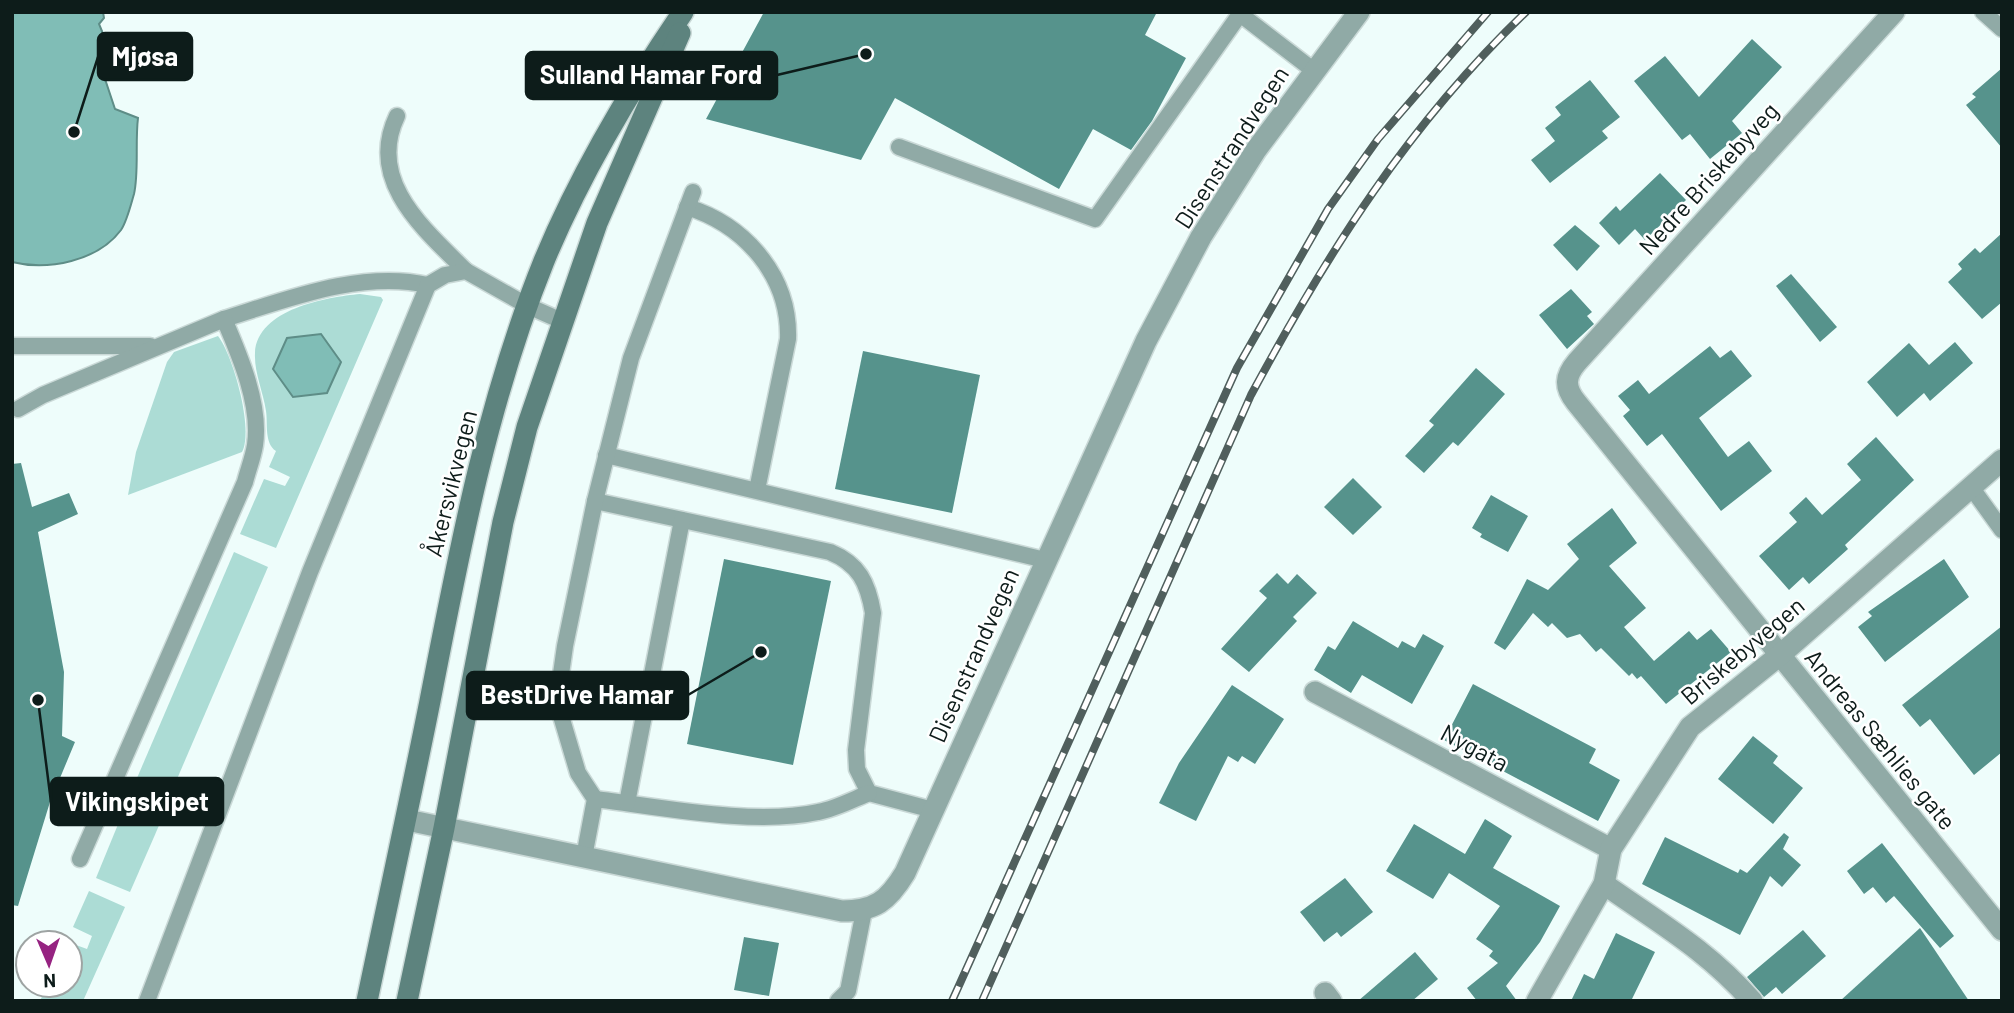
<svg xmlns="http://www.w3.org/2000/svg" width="2014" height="1013" font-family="Barlow,sans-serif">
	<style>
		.green { fill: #acdcd5; fill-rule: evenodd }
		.water { fill: #80bdb6; stroke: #5e8d87; stroke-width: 2 }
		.building { fill: #56938c }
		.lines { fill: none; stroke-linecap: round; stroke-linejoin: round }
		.lane-casing { stroke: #cad9d7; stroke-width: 19 }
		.street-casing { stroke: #cad9d7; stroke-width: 24 }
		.secondary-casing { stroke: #cad9d7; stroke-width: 24 }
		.lane { stroke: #90aaa6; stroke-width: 16 }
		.street { stroke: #90aaa6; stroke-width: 21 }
		.secondary { stroke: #5d837e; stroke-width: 21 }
		.rail-casing { stroke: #505f5d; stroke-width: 8 }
		.rail { stroke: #fff; stroke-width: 5; stroke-dasharray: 16; stroke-linecap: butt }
		.labels { text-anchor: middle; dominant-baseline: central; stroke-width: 5; stroke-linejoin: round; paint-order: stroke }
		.street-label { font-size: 24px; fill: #0d1c1a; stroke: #fff }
		.leader { fill: none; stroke: #0d1c1a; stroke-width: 2.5 }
		.callout-dot { fill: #0d1c1a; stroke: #fff; stroke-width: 2.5 }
		.callout { fill: #0d1c1a; stroke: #0d1c1a; stroke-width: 2.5 }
		.callout-label { font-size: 26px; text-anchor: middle; font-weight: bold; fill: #fff }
	</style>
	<rect width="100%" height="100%" fill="#eefdfb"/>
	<!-- green -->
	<g class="green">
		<path d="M 360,294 L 381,297 L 383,300 L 276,548 L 240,534 L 264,479 L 285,486 L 290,477 L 269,467 L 276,451 C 264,443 268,424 266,411 C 263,391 254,373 255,353 C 257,309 327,297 360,294 ZM 321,334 L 341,362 L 327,393 L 293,397 L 273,369 L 287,338 Z"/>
		<path d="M 218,336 C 233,355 254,430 242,452 L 128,495 L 136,452 L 167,362 L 174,352 Z"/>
		<path d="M 234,552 L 268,567 L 168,800 L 134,785 Z"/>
		<path d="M 128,800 L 164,814 L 130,892 L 96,878 Z"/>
		<path d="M 89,891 L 125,907 L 83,1001 L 40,1001 L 47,985 L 70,985 L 70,943 L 65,941 L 87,949 L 92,936 L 73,927 Z"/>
	</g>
	<!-- water -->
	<g class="water">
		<path d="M 12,12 L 103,12 L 104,18 L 99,24 L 113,58 L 103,73 L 115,109 L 138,118 C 135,142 139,172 134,194 C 131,204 127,221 121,230 C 98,261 48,271 12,262 Z"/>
		<path d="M 321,334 L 341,362 L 327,393 L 293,397 L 273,369 L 287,338 Z"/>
	</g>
	<!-- building -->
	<g class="building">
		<path d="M 764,12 L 1157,12 L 1145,35 L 1186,58 L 1152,121 L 1131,150 L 1093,129 L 1059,189 L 895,98 L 861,160 L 706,119 Z"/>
		<path d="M 1752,39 L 1782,67 L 1732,121 L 1742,133 L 1710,159 L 1690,134 L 1682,140 L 1634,81 L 1665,56 L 1699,97 Z"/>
		<path d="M 2002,68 L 2002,148 L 1966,105 L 1976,97 L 1972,94 Z"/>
		<path d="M 1590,80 L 1620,117 L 1602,131 L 1608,138 L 1550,183 L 1531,160 L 1555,141 L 1545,128 L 1561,115 L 1555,107 Z"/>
		<path d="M 1660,173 L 1686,200 L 1645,240 L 1635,229 L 1619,245 L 1599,223 L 1616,206 L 1620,211 Z"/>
		<path d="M 1575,225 L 1600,246 L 1577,271 L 1553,245 Z"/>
		<path d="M 2002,233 L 2002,302 L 1982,319 L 1948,282 L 1962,269 L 1958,264 L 1975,248 L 1980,253 Z"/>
		<path d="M 1791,274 L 1837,327 L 1820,342 L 1776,286 Z"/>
		<path d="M 1571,289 L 1592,312 L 1587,316 L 1594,324 L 1567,349 L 1539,315 Z"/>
		<path d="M 1955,342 L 1973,363 L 1930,401 L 1924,393 L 1897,417 L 1867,382 L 1909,343 L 1929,365 Z"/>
		<path d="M 1710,346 L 1720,358 L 1731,350 L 1752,376 L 1699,418 L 1728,457 L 1749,441 L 1772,471 L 1721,511 L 1662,434 L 1647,446 L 1623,416 L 1630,410 L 1618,396 L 1638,380 L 1649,394 Z"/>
		<path d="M 863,351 L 980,375 L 952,513 L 835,489 Z"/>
		<path d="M 1476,368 L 1505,394 L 1458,446 L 1453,442 L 1424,473 L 1405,456 L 1434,425 L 1429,421 Z"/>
		<path d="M 1876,437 L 1914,480 L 1845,545 L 1848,549 L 1809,584 L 1803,577 L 1789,590 L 1759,556 L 1797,522 L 1789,513 L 1806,497 L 1822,515 L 1861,480 L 1847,464 Z"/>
		<path d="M 21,463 L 32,507 L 69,493 L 78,514 L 38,532 L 64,672 L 62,736 L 75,742 L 50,802 L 18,906 L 12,905 L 12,464 Z"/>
		<path d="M 1353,478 L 1382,507 L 1353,535 L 1324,507 Z"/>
		<path d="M 1491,495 L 1528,516 L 1508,552 L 1480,537 L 1482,534 L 1472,528 Z"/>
		<path d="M 1612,508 L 1637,543 L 1609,566 L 1646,608 L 1624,627 L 1654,661 L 1689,631 L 1697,640 L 1711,629 L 1731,652 L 1666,704 L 1641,676 L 1637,679 L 1632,673 L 1629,676 L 1601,648 L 1596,652 L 1580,634 L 1567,638 L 1552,623 L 1548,627 L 1533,613 L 1505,650 L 1494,643 L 1527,579 L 1548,590 L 1579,559 L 1567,544 Z"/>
		<path d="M 724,559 L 831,581 L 793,765 L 687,744 Z"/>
		<path d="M 1944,559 L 1969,597 L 1885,662 L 1858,627 L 1872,616 L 1868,612 Z"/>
		<path d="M 1277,573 L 1288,584 L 1297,574 L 1317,593 L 1293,617 L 1297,621 L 1249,672 L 1221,649 L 1267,598 L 1259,591 Z"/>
		<path d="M 1353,621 L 1398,648 L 1402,641 L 1415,648 L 1423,634 L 1444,646 L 1412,704 L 1362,675 L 1351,693 L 1314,670 L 1328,646 L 1335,650 Z"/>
		<path d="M 2002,626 L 2002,752 L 1974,775 L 1930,719 L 1920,727 L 1902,705 Z"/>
		<path d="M 1473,684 L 1596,749 L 1589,763 L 1620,780 L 1598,821 L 1444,740 Z"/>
		<path d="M 1232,685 L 1284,719 L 1255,764 L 1242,756 L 1238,762 L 1228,756 L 1196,821 L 1159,803 L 1179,763 Z"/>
		<path d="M 1753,736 L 1778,756 L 1773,763 L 1803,788 L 1773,824 L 1718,779 Z"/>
		<path d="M 1485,819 L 1512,836 L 1493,868 L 1560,906 L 1540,942 L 1506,986 L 1517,1001 L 1477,1001 L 1467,988 L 1498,963 L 1489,956 L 1493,951 L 1476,939 L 1500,906 L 1449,873 L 1433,899 L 1386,871 L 1414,824 L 1465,854 Z"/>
		<path d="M 1784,833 L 1789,837 L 1783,849 L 1801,865 L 1782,887 L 1770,876 L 1740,935 L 1642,884 L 1665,837 L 1738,873 L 1740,869 L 1747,873 Z"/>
		<path d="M 1882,843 L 1954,936 L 1940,948 L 1894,896 L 1886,903 L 1873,887 L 1864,894 L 1847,871 Z"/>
		<path d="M 1345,878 L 1373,912 L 1341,937 L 1337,932 L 1324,942 L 1300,912 Z"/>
		<path d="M 1920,928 L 1969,1001 L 1840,1001 Z"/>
		<path d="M 1803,930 L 1826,956 L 1782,994 L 1776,987 L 1764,997 L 1747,977 Z"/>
		<path d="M 1616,933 L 1655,952 L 1632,999 L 1637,1001 L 1571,1001 L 1584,974 L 1594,979 Z"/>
		<path d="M 744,937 L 779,943 L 769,996 L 734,990 Z"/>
		<path d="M 1415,952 L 1438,979 L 1412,1001 L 1358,1001 Z"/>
	</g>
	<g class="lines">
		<defs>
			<g id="lane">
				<path d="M 1983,12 L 2002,29"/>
				<path d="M 397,116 C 366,181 424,229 466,271"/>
				<path d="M 899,147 L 1095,219 L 1240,14 L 1313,70"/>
				<path d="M 687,207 C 745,225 790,276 788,339 L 757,490"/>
				<path d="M 224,319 C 288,299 361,270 428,285"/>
				<path d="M 12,346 L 150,346"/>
				<path d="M 18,409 L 43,395 L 224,319 C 240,356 261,405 255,445 C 253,458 248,470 245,482 L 80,859"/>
				<path d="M 606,455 L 1045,560"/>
				<path d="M 1971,487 L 2002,530"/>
				<path d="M 595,501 L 830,552 C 859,564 868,583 873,613 L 856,750 L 857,769 L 869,793 L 933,810"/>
				<path d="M 595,799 C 661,807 754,826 818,812 C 835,809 852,800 869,793"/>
				<path d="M 627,803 L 682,520"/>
				<path d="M 584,857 L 595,799 L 578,773 L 561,716 L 560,681 L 565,646 L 595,501 L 631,358 L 693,192"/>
				<path d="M 147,1001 L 310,572 L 428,285 L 445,275 L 466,271 L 528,306 L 562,321"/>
				<path d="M 838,1001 L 848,991 L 864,911"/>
			</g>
			<g id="street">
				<path d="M 1894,12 L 1577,362 C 1565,376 1564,387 1576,402 L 2002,930"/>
				<path d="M 1315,692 L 1611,849"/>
				<path d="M 407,820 L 842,911 C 875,911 888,901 905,873 L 1146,341 L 1201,237 L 1256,150 L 1359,12"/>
				<path d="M 1604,884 C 1659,923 1706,949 1752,1001"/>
				<path d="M 1325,993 L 1331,1001"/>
				<path d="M 1537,1001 L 1604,884 L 1611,849 L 1690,727 L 1780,655 L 2002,460"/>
			</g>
			<g id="secondary">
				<path d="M 367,1001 C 388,901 410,801 430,701 C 459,552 487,402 544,261 C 580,174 630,90 683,12"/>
				<path d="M 407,1001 L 444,828 L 503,522 L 527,427 L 597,223 L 680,33"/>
			</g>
		</defs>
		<!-- lane casing -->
		<use href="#lane" class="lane-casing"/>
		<!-- street casing -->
		<use href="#street" class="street-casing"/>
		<!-- secondary casing -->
		<use href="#secondary" class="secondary-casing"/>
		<!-- lane -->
		<use href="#lane" class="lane"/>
		<!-- street -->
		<use href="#street" class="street"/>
		<!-- secondary -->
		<use href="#secondary" class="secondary"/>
		<defs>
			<g id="rail">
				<path d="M 952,1001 L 1237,368 L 1328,209 L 1378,139 L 1488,12"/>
				<path d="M 982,1001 L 1251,395 C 1328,252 1408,125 1526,12"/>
			</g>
		</defs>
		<!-- rail casing -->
		<use href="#rail" class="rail-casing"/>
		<!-- rail -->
		<use href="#rail" class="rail"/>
	</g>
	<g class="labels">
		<!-- street labels -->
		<g class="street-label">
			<text transform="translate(1231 147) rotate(-57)">Disenstrandvegen</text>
			<text transform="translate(1708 178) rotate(-48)">Nedre Briskebyveg</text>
			<text transform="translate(450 483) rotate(-76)">Åkersvikvegen</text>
			<text transform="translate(1742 650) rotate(-40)">Briskebyvegen</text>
			<text transform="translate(973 655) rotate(-66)">Disenstrandvegen</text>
			<text transform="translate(1881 739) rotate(51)">Andreas Sæhlies gate</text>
			<text transform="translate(1475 747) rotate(28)">Nygata</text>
		</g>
	</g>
	<!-- callouts -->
	<path class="leader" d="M74 132L98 57M866 54L777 75M761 652L688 695M38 700L51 802"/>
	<g class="callout-dot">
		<circle cx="74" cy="132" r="7"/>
		<circle cx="866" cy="54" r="7"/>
		<circle cx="761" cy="652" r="7"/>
		<circle cx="38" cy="700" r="7"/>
	</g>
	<g class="callout">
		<rect x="98" y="33" width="94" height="47" rx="7"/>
		<rect x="526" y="52" width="251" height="47" rx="7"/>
		<rect x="467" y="672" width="221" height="47" rx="7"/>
		<rect x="51" y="778" width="172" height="47" rx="7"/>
	</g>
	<g class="callout-label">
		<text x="145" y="66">Mjøsa</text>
		<text x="651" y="84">Sulland Hamar Ford</text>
		<text x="577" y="704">BestDrive Hamar</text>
		<text x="137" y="811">Vikingskipet</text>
	</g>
	<!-- border -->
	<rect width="2014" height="1013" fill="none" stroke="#0d1c1a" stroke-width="28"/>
	<!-- north arrow -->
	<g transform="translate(49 964) rotate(178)"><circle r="33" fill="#ffffff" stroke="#9ea4a3" stroke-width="2"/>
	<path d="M0-5L12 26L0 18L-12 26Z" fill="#962381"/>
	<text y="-10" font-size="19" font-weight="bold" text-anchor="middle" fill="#0d1c1a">N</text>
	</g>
</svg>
